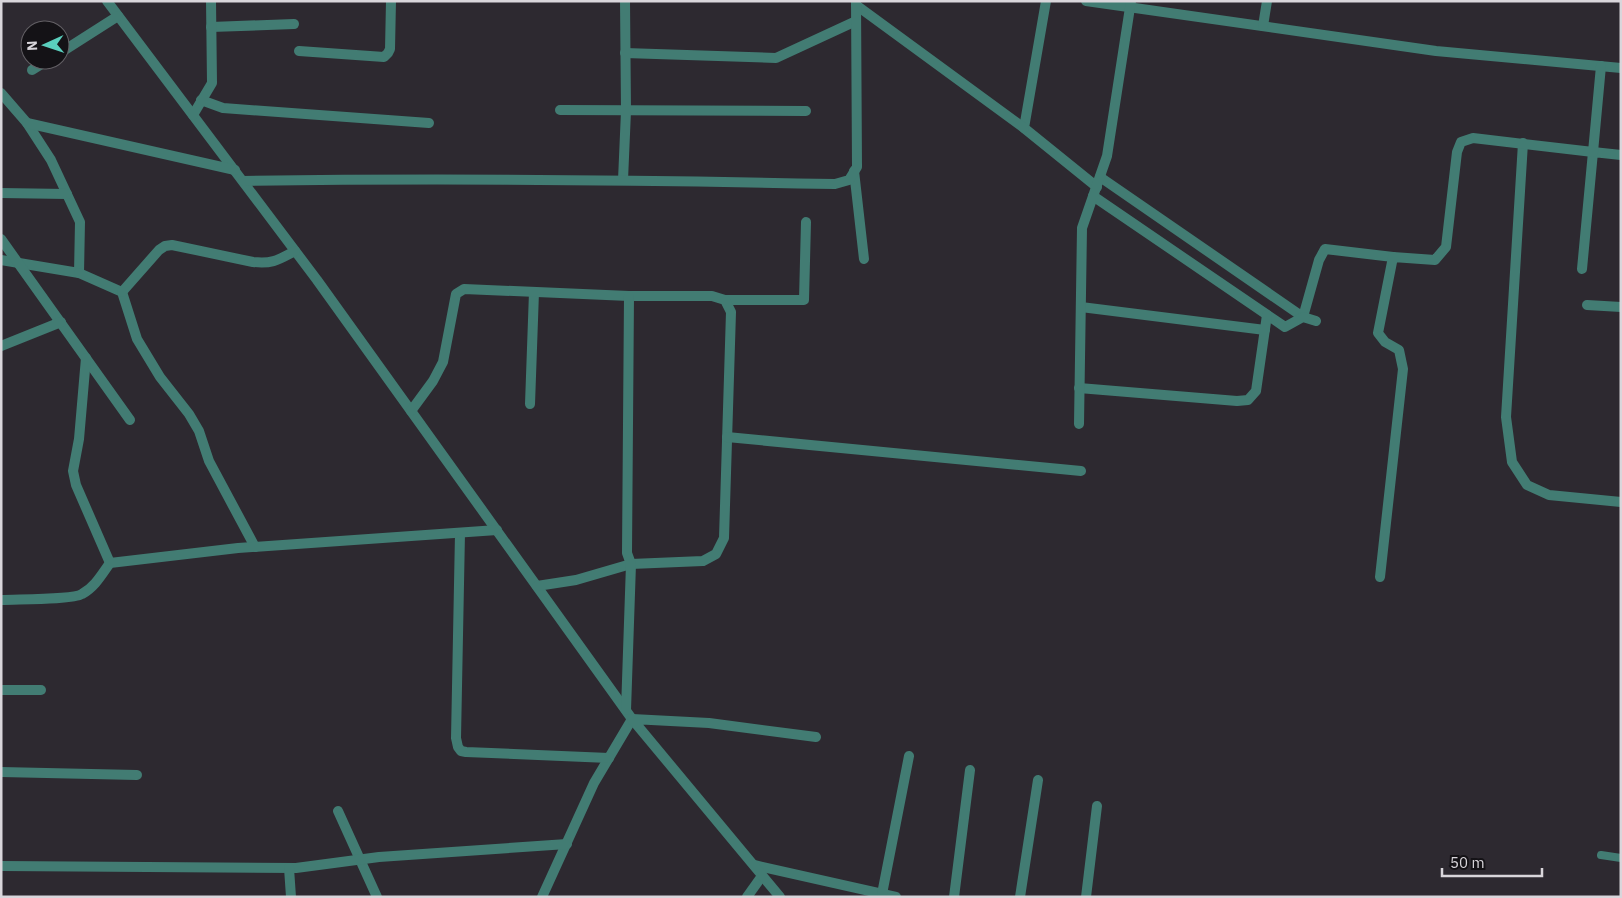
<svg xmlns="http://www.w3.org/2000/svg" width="1622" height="898" font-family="'IBM Plex Sans',sans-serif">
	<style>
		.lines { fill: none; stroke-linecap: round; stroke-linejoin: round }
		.lane { stroke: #427c73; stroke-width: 8 }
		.street { stroke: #427c73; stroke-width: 10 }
	</style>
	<rect width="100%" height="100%" fill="#2d2930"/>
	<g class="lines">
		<!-- lane -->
		<path class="lane" d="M 1601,855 L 1621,858"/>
		<!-- street -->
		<g class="street">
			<path d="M 107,1 L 317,280 L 632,719 L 594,783 L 542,897"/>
			<path d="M 1046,1 L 1024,128 L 1097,187"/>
			<path d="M 1086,1 L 1436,51 L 1621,68"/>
			<path d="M 856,5 L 1024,128"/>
			<path d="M 1263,26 L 1267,1"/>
			<path d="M 211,27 L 294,24"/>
			<path d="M 299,51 L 384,57 L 388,53 L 390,49 L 391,1"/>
			<path d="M 60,53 L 118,16"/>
			<path d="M 625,53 L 776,58 L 856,21"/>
			<path d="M 32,70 L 48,60"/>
			<path d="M 1,93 L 27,123 L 51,160 L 80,222 L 79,273 L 1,260"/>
			<path d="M 201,100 L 223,108 L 429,123"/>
			<path d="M 560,110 L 806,111"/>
			<path d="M 193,115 L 212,83 L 211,1"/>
			<path d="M 27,123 L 235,170"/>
			<path d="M 1523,143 L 1506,417 L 1512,462 L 1527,485 L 1549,495 L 1621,502"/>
			<path d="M 854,171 L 864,259"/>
			<path d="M 1100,177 L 1303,317 L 1319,260 L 1325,249 L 1393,257"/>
			<path d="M 623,180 L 626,111 L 625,1"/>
			<path d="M 243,181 C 441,178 638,180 835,184 L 849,180 L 857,167 L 856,1"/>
			<path d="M 1,193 L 67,194"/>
			<path d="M 1093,196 L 1285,327 L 1303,317 L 1316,321"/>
			<path d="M 1,239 L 130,420"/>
			<path d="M 1582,269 L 1593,152 L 1621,155"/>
			<path d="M 79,273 L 122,292 L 137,339 L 160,377 L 189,414 L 199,431 L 209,461 L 255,547"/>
			<path d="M 122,292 L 159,250 L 165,246 L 172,245 L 253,262 C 273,264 278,260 295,251"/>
			<path d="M 725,300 L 804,300 L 806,222"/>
			<path d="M 1587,305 L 1621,307"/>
			<path d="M 1081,307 L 1265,330"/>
			<path d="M 1,346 L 61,322"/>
			<path d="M 86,358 L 79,439 L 73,471 L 76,485 L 110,563"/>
			<path d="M 1079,388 L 1237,401 L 1248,400 L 1256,391 L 1267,315"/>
			<path d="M 530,404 L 534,292"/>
			<path d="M 411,411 L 433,381 L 443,362 L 456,294 L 464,289 L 629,296 L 712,296 L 725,300 L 731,312 L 724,538 L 716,554 L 703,561 L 631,564 L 576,580 L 537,586"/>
			<path d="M 1079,424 L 1082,228 L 1107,156 L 1131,1"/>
			<path d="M 727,437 L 1081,471"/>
			<path d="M 460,533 L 456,738 L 458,747 L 461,751 L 466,752 L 609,758"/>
			<path d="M 1380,577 L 1403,369 L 1399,350 L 1385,342 L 1378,333 L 1393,257 L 1435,260 L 1446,247 L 1457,152 L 1461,142 L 1473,138 L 1593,152 L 1601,66"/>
			<path d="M 1,600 C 16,599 72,600 82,594 C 95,587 102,574 110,563 L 238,548 L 497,530"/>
			<path d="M 1,690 L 41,690"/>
			<path d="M 626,710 L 631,564 L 627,553 L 629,296"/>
			<path d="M 1,772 L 137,775"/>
			<path d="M 338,811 L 377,897"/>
			<path d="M 754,865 L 896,897"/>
			<path d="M 1,866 L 296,868 L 379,857 L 567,844"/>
			<path d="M 289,868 L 291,897"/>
			<path d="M 882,894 L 909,756"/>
			<path d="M 747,897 L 762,876"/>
			<path d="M 780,897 L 632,719 L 709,723 L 816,737"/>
			<path d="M 954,897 L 970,770"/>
			<path d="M 1020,897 L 1038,780"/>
			<path d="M 1086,897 L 1097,806"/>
		</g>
	</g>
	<!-- border -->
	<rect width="1622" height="898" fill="none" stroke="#d9d6db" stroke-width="5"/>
	<!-- north arrow -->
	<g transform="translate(45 45) rotate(267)"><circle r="24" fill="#141216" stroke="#636065"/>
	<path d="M0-4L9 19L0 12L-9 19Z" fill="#5acebd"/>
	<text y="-8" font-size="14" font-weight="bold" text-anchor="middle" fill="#d9d6db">N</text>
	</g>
	<!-- scale -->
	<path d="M1442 868v8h100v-8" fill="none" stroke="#d9d6db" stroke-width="2.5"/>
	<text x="1450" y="868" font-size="15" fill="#d9d6db" stroke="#141216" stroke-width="4" paint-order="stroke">50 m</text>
</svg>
